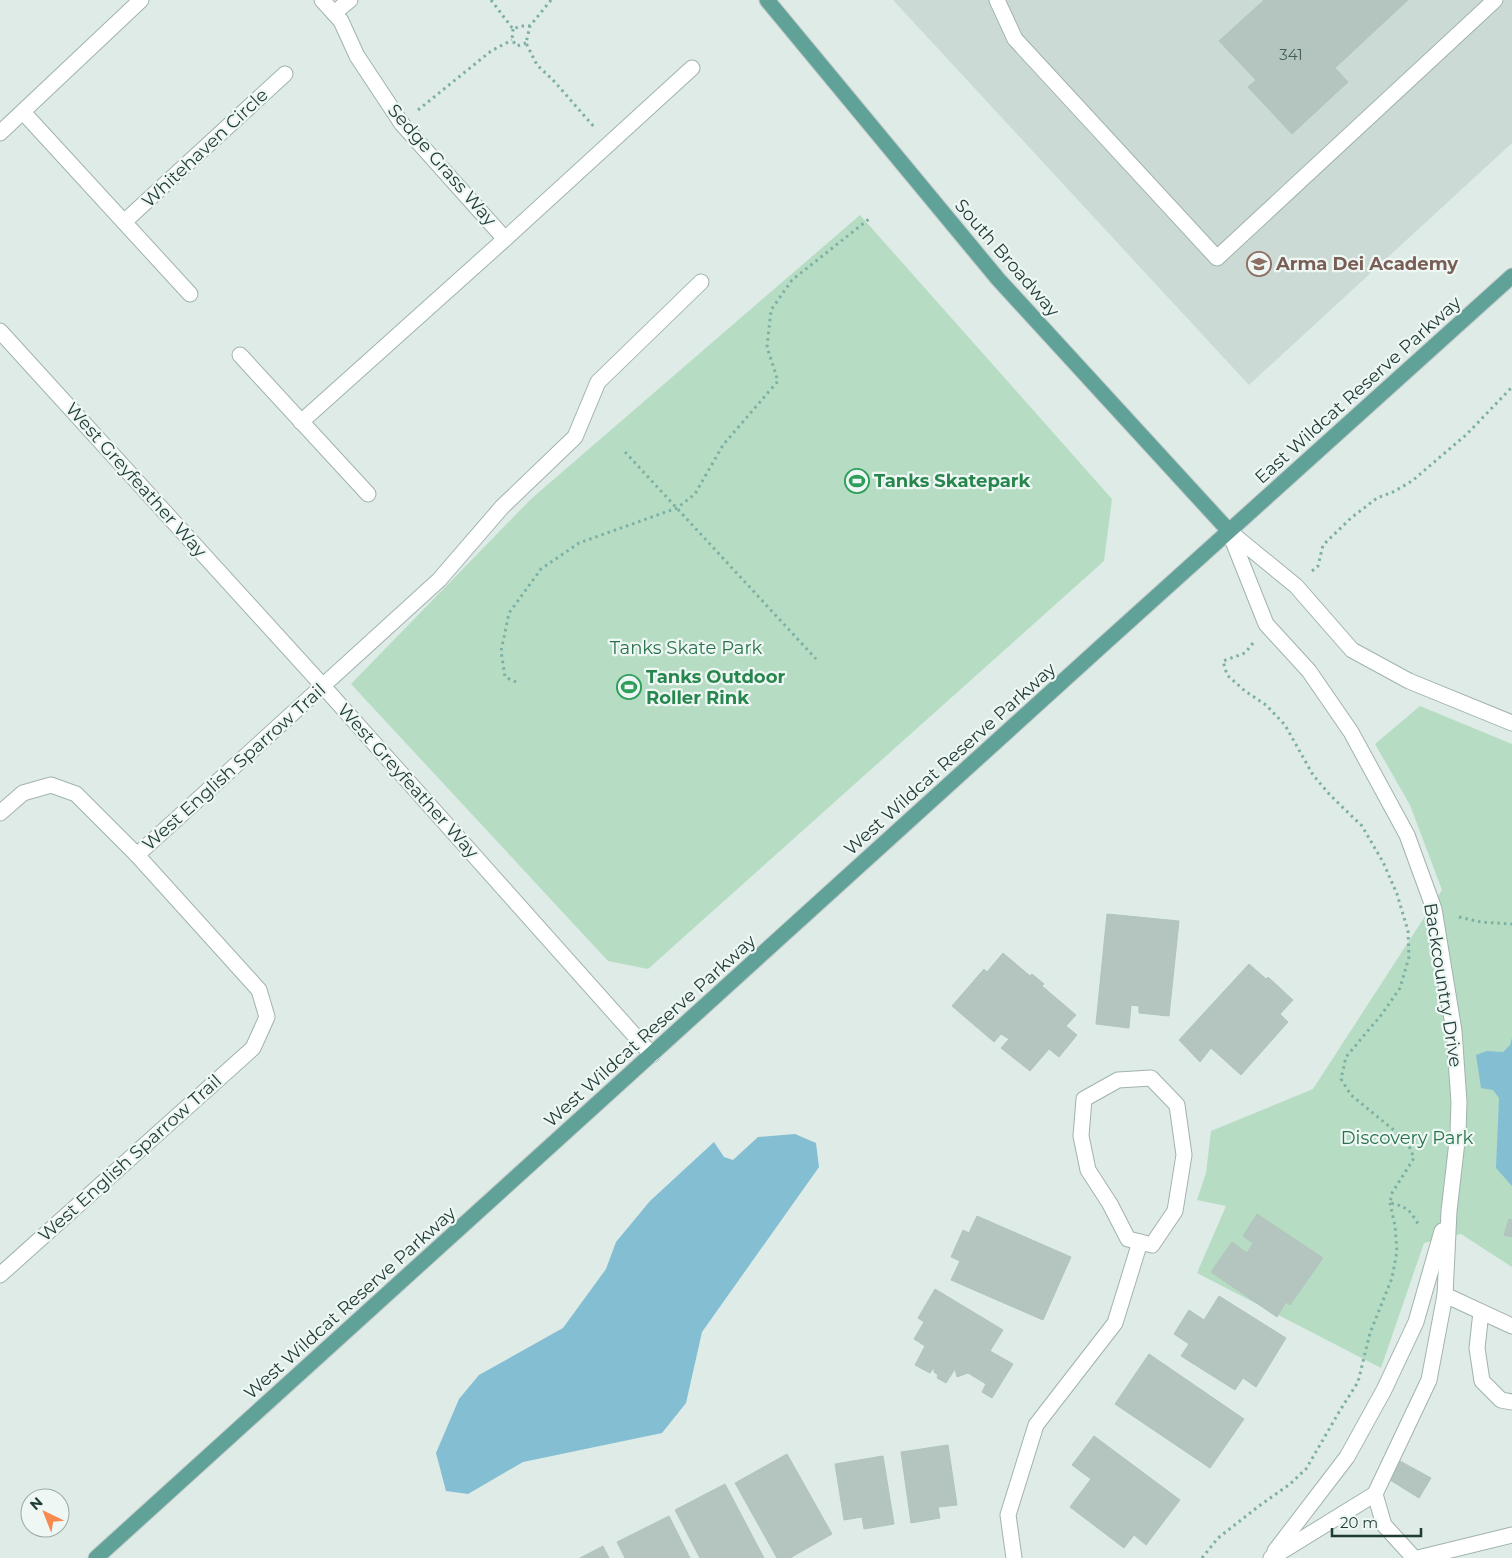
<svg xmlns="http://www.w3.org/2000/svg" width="1512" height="1558" font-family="Montserrat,sans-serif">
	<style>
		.built { fill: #ccdad5 }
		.green { fill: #b6ddc4 }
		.water { fill: #83bed3 }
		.building { fill: #b4c5c0; stroke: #b1c4be }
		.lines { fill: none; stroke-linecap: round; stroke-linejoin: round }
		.minor-casing { stroke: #a1b3ae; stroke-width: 17 }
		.major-casing { stroke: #c0c8c7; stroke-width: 17 }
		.path { stroke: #7db0a5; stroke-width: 3; stroke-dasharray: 2.5 4; stroke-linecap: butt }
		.minor { stroke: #fff; stroke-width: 15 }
		.major { stroke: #61a298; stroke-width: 15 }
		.labels { text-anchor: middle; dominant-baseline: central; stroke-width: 4.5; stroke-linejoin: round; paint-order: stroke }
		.number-label { font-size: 15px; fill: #445e58 }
		.street-label { font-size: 18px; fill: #1f3b36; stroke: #eff7f4 }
		.education-label { font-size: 18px; font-weight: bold; fill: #785e54; stroke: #eff7f4; text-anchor: start }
		.leisure-label { font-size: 18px; font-weight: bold; fill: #27864d; stroke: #eff7f4; text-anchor: start }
		.park-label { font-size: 18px; fill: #28734c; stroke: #eff7f4 }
	</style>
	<rect width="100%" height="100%" fill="#deebe6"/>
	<!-- built -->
	<path class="built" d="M 893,0 L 1512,0 L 1512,143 L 1249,385 Z"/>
	<!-- green -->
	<g class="green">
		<path d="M 860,215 L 1112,499 L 1104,561 L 648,969 L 608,961 L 351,684 L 531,499 Z"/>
		<path d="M 1420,706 L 1512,744 L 1512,1267 L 1461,1234 L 1424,1243 L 1381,1368 L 1197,1273 L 1226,1206 L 1197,1200 L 1206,1173 L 1211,1131 L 1313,1089 L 1442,890 L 1410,805 L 1375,744 Z"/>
	</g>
	<!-- water -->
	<g class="water">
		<path d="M 1512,1038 L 1512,1186 L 1496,1168 L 1499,1098 L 1493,1090 L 1481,1088 L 1476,1055 L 1487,1051 L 1503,1052 L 1510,1045 Z"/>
		<path d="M 795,1134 L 816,1143 L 819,1167 L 702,1332 L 686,1403 L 662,1433 L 523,1462 L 468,1494 L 446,1491 L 436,1453 L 459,1399 L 479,1375 L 563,1328 L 606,1269 L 616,1242 L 650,1201 L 714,1142 L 724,1157 L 733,1160 L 758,1137 Z"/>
	</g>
	<!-- building -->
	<g class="building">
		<path d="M 1264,0 L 1408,0 L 1335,68 L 1348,82 L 1292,134 L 1248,87 L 1256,80 L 1219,41 Z"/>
		<path d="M 1107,914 L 1179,921 L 1169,1016 L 1139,1013 L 1139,1006 L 1131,1005 L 1129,1028 L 1096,1024 Z"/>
		<path d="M 1003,953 L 1030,976 L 1032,974 L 1044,984 L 1042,986 L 1076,1015 L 1066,1026 L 1077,1035 L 1059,1057 L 1049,1049 L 1030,1071 L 1001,1048 L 1009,1039 L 1001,1034 L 994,1042 L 952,1006 L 984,969 L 987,972 Z"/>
		<path d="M 1249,964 L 1266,979 L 1268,977 L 1293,1000 L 1280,1014 L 1288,1022 L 1241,1075 L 1211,1048 L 1200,1062 L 1179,1040 Z"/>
		<path d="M 1257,1214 L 1323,1258 L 1290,1305 L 1286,1302 L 1277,1317 L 1211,1272 L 1232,1242 L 1247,1253 L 1253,1243 L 1243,1236 Z"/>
		<path d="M 977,1216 L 1071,1257 L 1043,1320 L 951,1280 L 960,1261 L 951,1257 L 963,1230 L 969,1233 Z"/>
		<path d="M 1509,1219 L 1512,1220 L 1512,1237 L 1504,1235 Z"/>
		<path d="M 935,1289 L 1003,1330 L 990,1351 L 1013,1364 L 992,1398 L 982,1392 L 986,1384 L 968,1373 L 957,1377 L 955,1369 L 946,1383 L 937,1378 L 938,1375 L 934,1372 L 934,1367 L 930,1373 L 915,1365 L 925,1346 L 914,1339 L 924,1322 L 918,1318 Z"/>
		<path d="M 1219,1296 L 1286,1338 L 1256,1387 L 1243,1378 L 1235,1390 L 1181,1356 L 1189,1344 L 1174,1334 L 1189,1310 L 1204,1320 Z"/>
		<path d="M 1149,1354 L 1244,1419 L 1210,1468 L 1115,1404 Z"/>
		<path d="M 1094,1436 L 1180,1500 L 1146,1545 L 1134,1535 L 1124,1548 L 1070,1507 L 1091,1479 L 1072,1465 Z"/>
		<path d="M 948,1445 L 957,1505 L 938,1507 L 940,1518 L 911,1523 L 901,1452 Z"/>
		<path d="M 787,1454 L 832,1534 L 790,1558 L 777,1558 L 735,1483 Z"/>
		<path d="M 883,1456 L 894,1524 L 864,1529 L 862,1517 L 844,1520 L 835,1464 Z"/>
		<path d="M 1400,1461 L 1431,1478 L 1419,1498 L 1390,1480 Z"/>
		<path d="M 725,1484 L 764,1558 L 700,1558 L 675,1510 Z"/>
		<path d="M 669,1516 L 690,1558 L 625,1558 L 617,1542 Z"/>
		<path d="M 603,1546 L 609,1558 L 580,1558 Z"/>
	</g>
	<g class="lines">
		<defs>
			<g id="minor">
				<path d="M 322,0 L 341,21 L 357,56 L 402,124 L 505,239"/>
				<path d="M 997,0 L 1015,39 L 1217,258 L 1495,0"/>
				<path d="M 334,13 L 350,0"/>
				<path d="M 23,112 L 190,294"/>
				<path d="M 0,133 L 141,0"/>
				<path d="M 124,222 L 285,74"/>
				<path d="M 0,331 L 323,686 L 652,1055"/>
				<path d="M 240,355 L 368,494"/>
				<path d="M 301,422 L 505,239 L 692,68"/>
				<path d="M 1229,531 L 1266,624 L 1309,671 L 1351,732 L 1407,835 L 1434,909 L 1454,1031 L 1459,1102 L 1458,1133 L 1449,1211 L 1445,1295 L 1429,1380 L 1375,1494 L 1271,1558"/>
				<path d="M 1230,532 L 1296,586 L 1352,650 L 1409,681 L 1512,723"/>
				<path d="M 0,813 L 23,793 L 51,785 L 76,794 L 137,855 L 259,990 L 267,1017 L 253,1048 L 0,1275"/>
				<path d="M 137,855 L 439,580 L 502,507 L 575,437 L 598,382 L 701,282"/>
				<path d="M 1151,1078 L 1177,1105 L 1184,1155 L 1175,1211 L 1152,1245 L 1128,1239 L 1110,1204 L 1088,1170 L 1081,1136 L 1084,1099 L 1118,1080 Z"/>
				<path d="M 1445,1295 L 1512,1326"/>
				<path d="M 1481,1312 L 1477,1348 L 1482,1381 L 1501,1400 L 1512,1402"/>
				<path d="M 1375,1494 L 1384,1525 L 1414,1558"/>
				<path d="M 1275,1551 L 1347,1457 L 1384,1390 L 1416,1322 L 1442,1231"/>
				<path d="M 1014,1558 L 1008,1515 L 1036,1425 L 1115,1323 L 1140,1242"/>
				<path d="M 1418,1558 L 1512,1535"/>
			</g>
			<g id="major">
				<path d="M 767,0 L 998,279 L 1229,531"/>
				<path d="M 96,1558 L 1106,642 L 1512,276"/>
			</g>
		</defs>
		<!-- minor casing -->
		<use href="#minor" class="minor-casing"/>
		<!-- major casing -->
		<use href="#major" class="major-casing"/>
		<!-- path -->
		<g class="path">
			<path d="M 491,0 L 513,29 L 521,26 L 530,26"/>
			<path d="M 551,0 L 530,26 L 526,43 L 537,65 L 553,80 L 595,128"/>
			<path d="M 513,29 L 512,40 L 517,46 L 526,43"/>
			<path d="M 418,110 L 491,51 L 512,40"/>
			<path d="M 625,452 L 816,659"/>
			<path d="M 1312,571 L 1318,566 L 1323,545 L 1351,518 L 1377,498 L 1393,492 L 1412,481 L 1467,434 L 1512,387"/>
			<path d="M 1253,643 L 1245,653 L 1223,661 L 1227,675 L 1245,691 L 1266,705 L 1285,725 L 1313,775 L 1330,795 L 1362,826 L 1383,862 L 1397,894 L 1408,931 L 1409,957 L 1400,988 L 1382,1014 L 1346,1057 L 1341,1079 L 1351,1095 L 1407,1141 L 1414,1158 L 1392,1193 L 1390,1203 C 1409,1207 1410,1211 1420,1227"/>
			<path d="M 516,682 L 505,677 L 501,651 L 509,613 L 541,569 L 579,543 L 677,508 L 695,494 L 723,445 L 778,381 L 767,347 L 771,310 L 792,280 L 869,219"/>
			<path d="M 1459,917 L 1481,922 L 1512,924"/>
			<path d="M 1202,1558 L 1218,1538 L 1259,1506 L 1290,1484 L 1306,1469 L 1339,1412 L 1358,1382 L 1370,1333 L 1392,1278 L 1397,1251 L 1395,1226 L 1390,1203"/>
		</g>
		<!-- minor -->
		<use href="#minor" class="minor"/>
		<!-- major -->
		<use href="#major" class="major"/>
	</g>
	<!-- icons -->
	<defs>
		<symbol id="school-ring" viewBox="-11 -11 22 22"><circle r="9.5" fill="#eff7f4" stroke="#8d6e63" stroke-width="1.5"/><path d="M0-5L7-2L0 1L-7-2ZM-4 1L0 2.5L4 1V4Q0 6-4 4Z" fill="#8d6e63"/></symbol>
		<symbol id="stadium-ring" viewBox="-11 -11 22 22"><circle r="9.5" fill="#eff7f4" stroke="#2e9e5b" stroke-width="1.5"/><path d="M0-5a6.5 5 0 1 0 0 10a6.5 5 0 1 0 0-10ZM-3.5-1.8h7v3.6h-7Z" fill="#2e9e5b"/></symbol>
	</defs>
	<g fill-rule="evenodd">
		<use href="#school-ring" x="1245" y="250" width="28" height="28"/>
		<use href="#stadium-ring" x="843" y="467" width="28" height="28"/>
		<use href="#stadium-ring" x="615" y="673" width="28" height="28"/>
	</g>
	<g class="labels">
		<!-- number labels -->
		<g class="number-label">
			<text x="1291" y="54">341</text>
		</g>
		<!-- street labels -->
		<g class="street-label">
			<text transform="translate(205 148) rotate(-43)">Whitehaven Circle</text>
			<text transform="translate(442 165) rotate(49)">Sedge Grass Way</text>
			<text transform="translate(1007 258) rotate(49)">South Broadway</text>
			<text transform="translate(1358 390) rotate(-42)">East Wildcat Reserve Parkway</text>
			<text transform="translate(136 480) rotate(48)">West Greyfeather Way</text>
			<text transform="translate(950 759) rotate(-42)">West Wildcat Reserve Parkway</text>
			<text transform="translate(234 767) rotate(-42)">West English Sparrow Trail</text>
			<text transform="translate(408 781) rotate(48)">West Greyfeather Way</text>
			<text transform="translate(1443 985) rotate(81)">Backcountry Drive</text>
			<text transform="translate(650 1031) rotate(-42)">West Wildcat Reserve Parkway</text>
			<text transform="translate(130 1158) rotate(-42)">West English Sparrow Trail</text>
			<text transform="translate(350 1303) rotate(-42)">West Wildcat Reserve Parkway</text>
		</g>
		<!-- education labels -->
		<g class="education-label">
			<text x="1276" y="264">Arma Dei Academy</text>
		</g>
		<!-- leisure labels -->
		<g class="leisure-label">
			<text x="874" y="481">Tanks Skatepark</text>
			<text x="646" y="677">Tanks Outdoor<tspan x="646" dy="21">Roller Rink</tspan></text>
		</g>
		<!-- park labels -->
		<g class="park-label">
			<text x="686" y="648">Tanks Skate Park</text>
			<text x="1407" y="1138">Discovery Park</text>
		</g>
	</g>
	<!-- north arrow -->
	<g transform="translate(45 1513) rotate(317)"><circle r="24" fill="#eff7f4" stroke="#9caca8"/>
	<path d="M0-4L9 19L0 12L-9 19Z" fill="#f78a4f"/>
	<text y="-8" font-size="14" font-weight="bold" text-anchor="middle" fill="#1f3b36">N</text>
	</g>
	<!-- scale -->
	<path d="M1332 1528v8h89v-8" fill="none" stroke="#1f3b36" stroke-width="2.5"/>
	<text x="1340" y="1528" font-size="15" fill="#1f3b36" stroke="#eff7f4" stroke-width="4" paint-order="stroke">20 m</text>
</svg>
